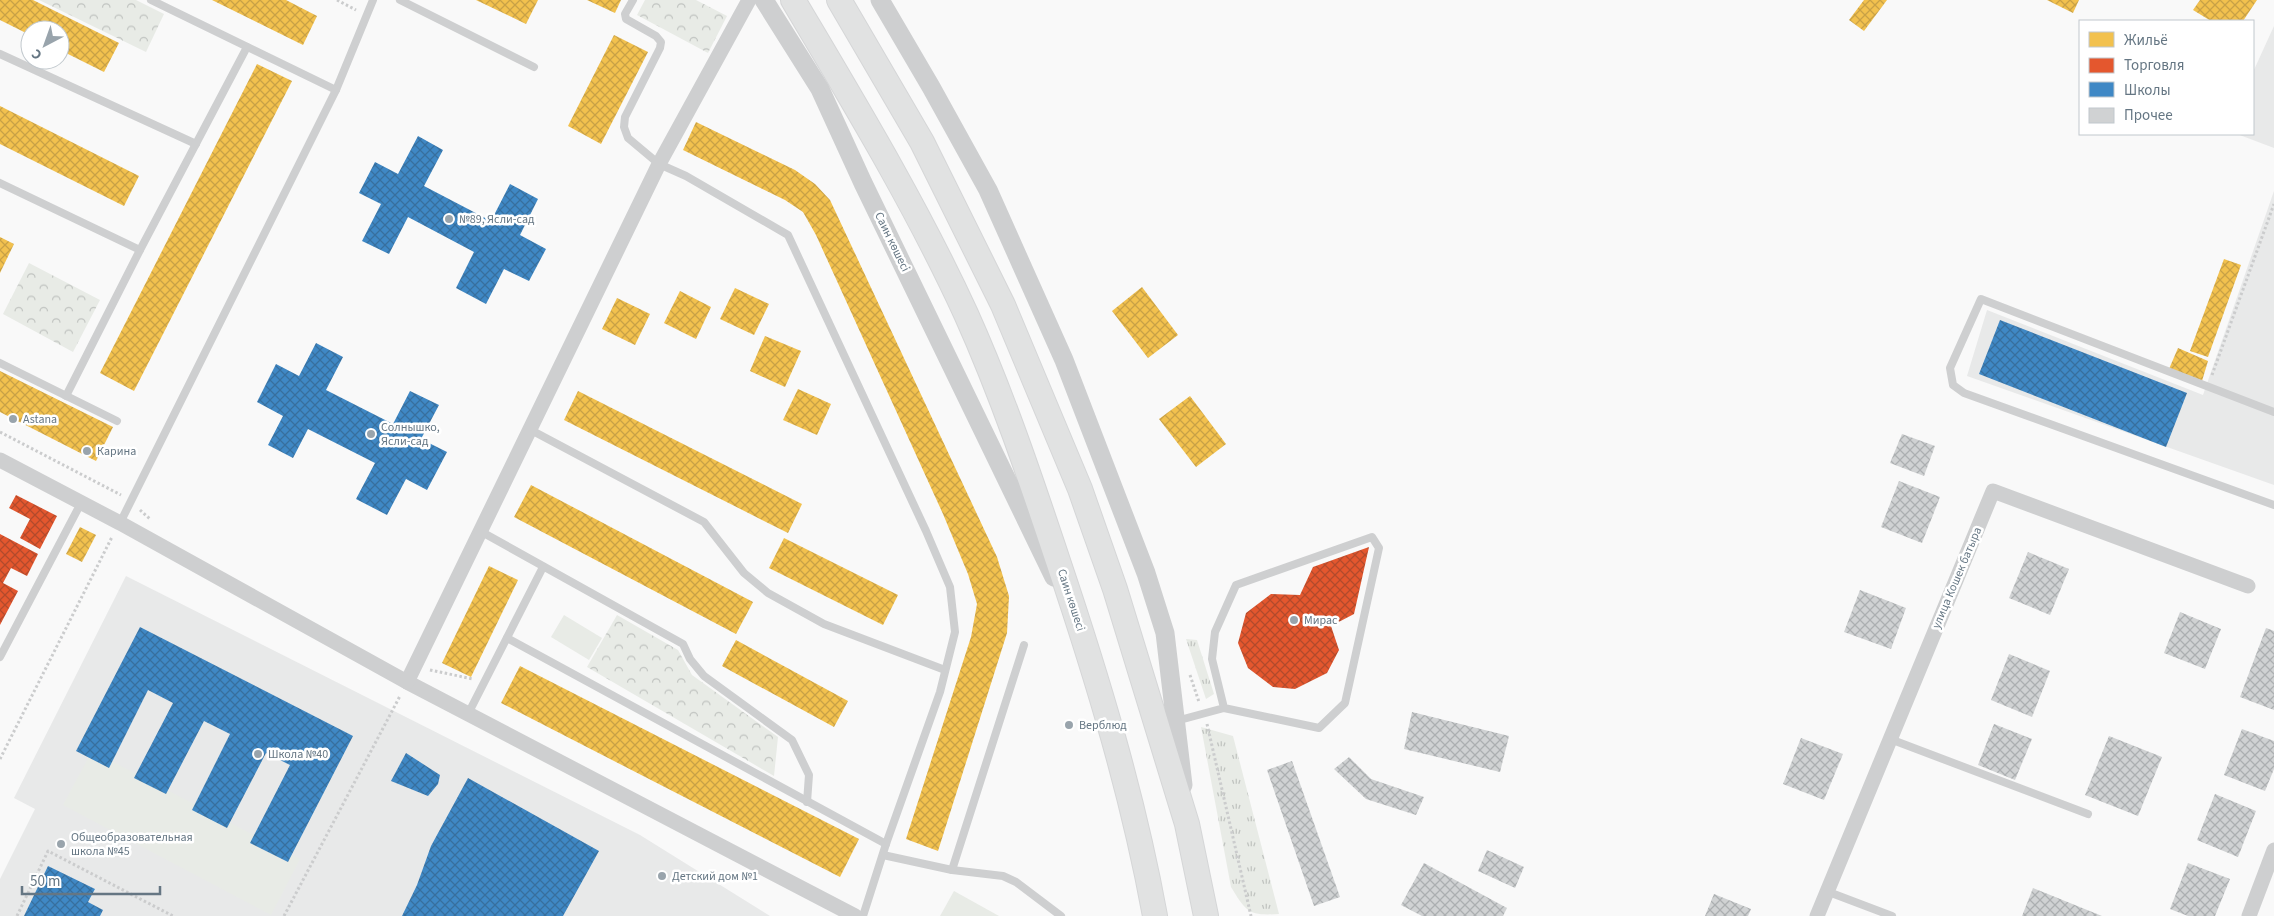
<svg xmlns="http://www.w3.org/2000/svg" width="2274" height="916" font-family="'Source Sans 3',sans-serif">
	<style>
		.built { fill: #e8e9e9 }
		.grass { fill: url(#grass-tufts) }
		.park { fill: url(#park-crowns) }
		.garden { fill: #e8ebe6 }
		.homes { fill: url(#homes-cross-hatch) }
		.shops { fill: url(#shops-cross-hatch) }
		.schools { fill: url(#schools-cross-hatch) }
		.building { fill: url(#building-cross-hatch) }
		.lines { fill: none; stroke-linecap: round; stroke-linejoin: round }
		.primary-casing { stroke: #d5d6d7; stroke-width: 26 }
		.path { stroke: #cbcccd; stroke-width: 3; stroke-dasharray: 2.5 2.5; stroke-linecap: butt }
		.service { stroke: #cecfd0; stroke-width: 8 }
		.minor { stroke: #cecfd0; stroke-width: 15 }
		.tertiary { stroke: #cecfd0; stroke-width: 19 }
		.primary { stroke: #e1e2e2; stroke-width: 24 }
		.poi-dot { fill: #99a4ac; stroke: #fff; stroke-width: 2 }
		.labels { text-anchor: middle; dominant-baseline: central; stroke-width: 5; stroke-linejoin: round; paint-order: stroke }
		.poi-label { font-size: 12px; fill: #657683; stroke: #fff; text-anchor: start }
		.street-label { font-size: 12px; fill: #657683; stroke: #fff }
	</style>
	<defs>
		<pattern id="grass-tufts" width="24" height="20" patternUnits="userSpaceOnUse" patternTransform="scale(1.25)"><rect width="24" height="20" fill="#e8ebe6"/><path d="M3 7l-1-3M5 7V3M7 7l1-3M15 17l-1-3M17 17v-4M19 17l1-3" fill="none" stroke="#c0c3c0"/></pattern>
		<pattern id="park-crowns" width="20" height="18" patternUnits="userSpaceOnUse" patternTransform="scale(1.25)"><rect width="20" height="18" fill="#e8ebe6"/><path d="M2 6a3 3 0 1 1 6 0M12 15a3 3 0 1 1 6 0" fill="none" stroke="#c0c3c0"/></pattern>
		<pattern id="homes-cross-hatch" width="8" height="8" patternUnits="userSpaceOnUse" patternTransform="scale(1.25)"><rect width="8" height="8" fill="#f2c14e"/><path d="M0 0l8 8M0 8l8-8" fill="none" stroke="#c8a146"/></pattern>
		<pattern id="shops-cross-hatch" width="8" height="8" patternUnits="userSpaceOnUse" patternTransform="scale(1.25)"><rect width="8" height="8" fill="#e4572e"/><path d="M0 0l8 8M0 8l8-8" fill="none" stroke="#b24a2c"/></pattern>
		<pattern id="schools-cross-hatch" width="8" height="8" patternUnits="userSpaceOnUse" patternTransform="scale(1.25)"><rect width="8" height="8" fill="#3f88c5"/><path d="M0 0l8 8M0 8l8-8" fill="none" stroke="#376f9e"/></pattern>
		<pattern id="building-cross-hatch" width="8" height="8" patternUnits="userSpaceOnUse" patternTransform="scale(1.25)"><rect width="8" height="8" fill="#d0d2d3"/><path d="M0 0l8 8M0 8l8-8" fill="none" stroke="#acafb1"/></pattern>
	</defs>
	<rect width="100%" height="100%" fill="#f9f9f9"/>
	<!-- built -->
	<g class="built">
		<path d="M 2274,26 L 2274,148 L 2237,134 L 2253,134 L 2253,72 Z"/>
		<path d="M 2274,191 L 2274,485 L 1967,376 L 1987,310 L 2203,395 Z"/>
		<path d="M 126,576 L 640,835 L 770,916 L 0,916 L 0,879 L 35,809 L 14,798 Z"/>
	</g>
	<!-- grass -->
	<g class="grass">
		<path d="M 1186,639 L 1197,640 L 1214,694 L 1206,699 Z"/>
		<path d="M 1201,727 L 1233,736 L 1279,914 C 1249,916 1246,912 1231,887 Z"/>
	</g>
	<!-- park -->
	<g class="park">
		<path d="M 39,0 L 136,0 L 164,14 L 146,52 Z"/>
		<path d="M 645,0 L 696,0 L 727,16 L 708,53 L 637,15 Z"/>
		<path d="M 29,263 L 100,300 L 73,352 L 3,314 Z"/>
		<path d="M 617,615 L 678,650 L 692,675 L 778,737 L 774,776 L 587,667 Z"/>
	</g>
	<!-- garden -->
	<g class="garden">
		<path d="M 564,615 L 602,638 L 589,660 L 551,637 Z"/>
		<path d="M 92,751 L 300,859 L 271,915 L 63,805 Z"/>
		<path d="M 954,891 L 999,916 L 940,916 Z"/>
	</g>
	<!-- homes -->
	<g class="homes">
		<path d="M 0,0 L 33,0 L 119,43 L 104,72 L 60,50 L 60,30 L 30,30 L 30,35 L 0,20 Z"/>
		<path d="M 212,0 L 286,0 L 317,16 L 303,45 Z"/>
		<path d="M 476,0 L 538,0 L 526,24 Z"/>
		<path d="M 587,0 L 621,0 L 615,13 Z"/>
		<path d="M 1864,0 L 1887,0 L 1864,31 L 1849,20 Z"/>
		<path d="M 2047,0 L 2079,0 L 2073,13 Z"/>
		<path d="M 2200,0 L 2257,0 L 2243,21 L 2211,21 L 2193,10 Z"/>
		<path d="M 614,35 L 648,52 L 601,144 L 568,126 Z"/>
		<path d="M 257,64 L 292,81 L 134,391 L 100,373 Z"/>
		<path d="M 0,106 L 139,176 L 124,206 L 0,144 Z"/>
		<path d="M 696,122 L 795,170 L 815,184 L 830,200 L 997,557 L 1009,596 L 1007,633 L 938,851 L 906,839 L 971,637 L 977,604 L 968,574 L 943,514 L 816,235 L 803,212 L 785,200 L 683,150 Z"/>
		<path d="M 0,237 L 14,244 L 0,273 Z"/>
		<path d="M 2224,259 L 2241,265 L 2208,357 L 2190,351 Z"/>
		<path d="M 1142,287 L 1178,335 L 1148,358 L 1112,311 Z"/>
		<path d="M 735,288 L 769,304 L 754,335 L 720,319 Z"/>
		<path d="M 680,291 L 711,307 L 696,339 L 664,323 Z"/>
		<path d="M 617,298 L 650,314 L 635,345 L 602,329 Z"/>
		<path d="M 765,336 L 801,351 L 785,387 L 750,371 Z"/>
		<path d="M 2178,348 L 2208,361 L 2202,381 L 2169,369 Z"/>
		<path d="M 0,371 L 113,427 L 96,461 L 0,412 Z"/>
		<path d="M 798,389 L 831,404 L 817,435 L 783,420 Z"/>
		<path d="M 578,391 L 802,504 L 788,533 L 564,420 Z"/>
		<path d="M 1190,396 L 1226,444 L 1196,467 L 1159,419 Z"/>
		<path d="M 531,485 L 753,602 L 736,634 L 514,517 Z"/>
		<path d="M 80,527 L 96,535 L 82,562 L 66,554 Z"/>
		<path d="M 784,538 L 898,595 L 883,625 L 769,568 Z"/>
		<path d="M 489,566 L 518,580 L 471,677 L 442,663 Z"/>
		<path d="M 736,640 L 848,701 L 834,727 L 722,666 Z"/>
		<path d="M 520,666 L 859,839 L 840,877 L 501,703 Z"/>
	</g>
	<!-- shops -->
	<g class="shops">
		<path d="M 16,495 L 57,516 L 40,549 L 20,538 L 30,519 L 9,508 Z"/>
		<path d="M 0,534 L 38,554 L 27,576 L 11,568 L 3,583 L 18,591 L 0,625 Z"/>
		<path d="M 1369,547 L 1354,614 L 1331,626 L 1339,650 L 1327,673 L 1295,689 L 1273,687 L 1248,668 L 1238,643 L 1246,613 L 1271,594 L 1300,595 L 1313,567 Z"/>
	</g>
	<!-- schools -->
	<g class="schools">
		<path d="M 418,136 L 443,150 L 424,186 L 491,221 L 510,184 L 538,199 L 520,235 L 546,249 L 529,281 L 504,269 L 486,304 L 456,288 L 474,252 L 408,217 L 389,254 L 362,241 L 381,204 L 359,193 L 375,162 L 398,174 Z"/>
		<path d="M 2000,320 L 2187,393 L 2166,447 L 1979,374 Z"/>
		<path d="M 316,343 L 343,357 L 326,390 L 393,424 L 410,391 L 439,405 L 421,439 L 447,452 L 427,490 L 406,479 L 387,515 L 356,499 L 375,463 L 308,429 L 293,458 L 268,445 L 283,416 L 257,402 L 276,364 L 299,376 Z"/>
		<path d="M 140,627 L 353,736 L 288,862 L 250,843 L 290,765 L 266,753 L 227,828 L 192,810 L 230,734 L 204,721 L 166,794 L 134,778 L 173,703 L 148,690 L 109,768 L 76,751 Z"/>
		<path d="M 406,753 L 440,775 L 438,784 L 428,796 L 391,781 Z"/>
		<path d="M 468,778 L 599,851 L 563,916 L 402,916 L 417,885 L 431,846 Z"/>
		<path d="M 48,866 L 95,889 L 88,902 L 103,910 L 100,916 L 24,916 Z"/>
	</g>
	<!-- building -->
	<g class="building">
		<path d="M 1902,434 L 1935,446 L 1924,476 L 1890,463 Z"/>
		<path d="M 1899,481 L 1940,497 L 1922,543 L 1881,527 Z"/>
		<path d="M 2028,552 L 2069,569 L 2050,615 L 2009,598 Z"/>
		<path d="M 1860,590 L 1906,608 L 1891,649 L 1844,632 Z"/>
		<path d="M 2180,612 L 2221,629 L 2205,669 L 2164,653 Z"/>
		<path d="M 2266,628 L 2274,631 L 2274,710 L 2240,697 Z"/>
		<path d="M 2009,654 L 2050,671 L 2032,717 L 1991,700 Z"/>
		<path d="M 1412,712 L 1509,736 L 1500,772 L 1404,749 Z"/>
		<path d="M 1994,724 L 2032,739 L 2015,780 L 1978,765 Z"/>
		<path d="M 2242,729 L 2274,741 L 2274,769 L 2265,791 L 2224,775 Z"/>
		<path d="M 2109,736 L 2162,757 L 2138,816 L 2085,795 Z"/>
		<path d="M 1801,738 L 1843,754 L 1824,800 L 1783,784 Z"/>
		<path d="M 1349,757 L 1371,779 L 1424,797 L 1416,815 L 1366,799 L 1334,769 Z"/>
		<path d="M 1292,761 L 1340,897 L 1314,906 L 1267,770 Z"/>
		<path d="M 2215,794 L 2256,811 L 2238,857 L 2197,840 Z"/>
		<path d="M 1487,850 L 1524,867 L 1515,888 L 1478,871 Z"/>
		<path d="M 1424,863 L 1507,908 L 1503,916 L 1422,916 L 1401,905 Z"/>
		<path d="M 2188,863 L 2230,879 L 2215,916 L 2188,916 L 2170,909 Z"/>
		<path d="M 2033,888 L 2102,916 L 2022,916 Z"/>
		<path d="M 1714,894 L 1751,909 L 1748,916 L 1705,916 Z"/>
	</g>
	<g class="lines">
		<defs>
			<g id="primary">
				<path d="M 793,0 C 854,103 916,205 966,314 C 1002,394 1030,477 1058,561 C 1097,677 1133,795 1155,916"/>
				<path d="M 839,0 L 922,142 L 1003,305 L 1080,489 L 1115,589 L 1187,824 L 1206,916"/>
			</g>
		</defs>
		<!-- primary casing -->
		<use href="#primary" class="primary-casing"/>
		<!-- path -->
		<g class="path">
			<path d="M 337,0 L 356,10"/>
			<path d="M 2212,375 L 2274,204"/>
			<path d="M 0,432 L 121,495"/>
			<path d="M 140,510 L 150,519"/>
			<path d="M 430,670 L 473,679"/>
			<path d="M 1190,675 L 1199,702"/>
			<path d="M 1207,724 L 1251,916"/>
			<path d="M 0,759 L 112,537"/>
			<path d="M 17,916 L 48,851 L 173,916"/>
			<path d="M 284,916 L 400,696"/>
		</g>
		<!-- service -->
		<g class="service">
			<path d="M 151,0 L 336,90"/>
			<path d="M 400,0 L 534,67"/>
			<path d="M 633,0 L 625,14 L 626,19 L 656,36 L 661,42 L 660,48 L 625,117 L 624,127 L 628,138 L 659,164 L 686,176 L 788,235 L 926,531 L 950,587 L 955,632 L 940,692 L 886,844 L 863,916"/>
			<path d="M 0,54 L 196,144"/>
			<path d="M 0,183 L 140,250"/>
			<path d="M 0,363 L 117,421"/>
			<path d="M 66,396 L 140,250 L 247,47"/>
			<path d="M 2274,412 L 1981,299 L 1950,368 L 1953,385 L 1964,393 L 2274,505"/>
			<path d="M 529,429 L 704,522 L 744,573 L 768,593 L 824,624 L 945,670"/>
			<path d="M 120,523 L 336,90 L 373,0"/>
			<path d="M 480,531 L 683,644 L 690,659 L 704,676 L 792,740 L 809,775 L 807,802"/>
			<path d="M 507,638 L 886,844"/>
			<path d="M 0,657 L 81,503"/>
			<path d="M 468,714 L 543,567"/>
			<path d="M 1176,721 L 1224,708 L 1319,728 L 1345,703 L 1379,548 L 1372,537 L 1236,585 L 1215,632 L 1212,659 L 1224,708"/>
			<path d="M 1890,739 L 2088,814"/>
			<path d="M 883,855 L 952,870 L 1003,876 L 1016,882 L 1061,916"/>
			<path d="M 952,870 L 1024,645"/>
			<path d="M 1826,891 L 1892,916"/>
		</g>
		<!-- minor -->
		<g class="minor">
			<path d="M 0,460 L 120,523 L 407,682 L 855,916"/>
			<path d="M 407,682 L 659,164 L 749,0"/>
			<path d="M 1817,916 L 1993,491 L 2248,586"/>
			<path d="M 2249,916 L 2274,850"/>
		</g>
		<!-- tertiary -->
		<g class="tertiary">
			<path d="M 764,0 L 820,89 L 863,183 L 1054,577"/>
			<path d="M 880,0 L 931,87 L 988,190 L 1064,360 L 1146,573 L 1165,633 L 1183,785"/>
		</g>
		<!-- primary -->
		<use href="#primary" class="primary"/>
	</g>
	<!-- markers -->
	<g class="poi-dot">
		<circle cx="449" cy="219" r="5"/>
		<circle cx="13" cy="419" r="5"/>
		<circle cx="371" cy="434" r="5"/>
		<circle cx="87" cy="451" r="5"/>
		<circle cx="1294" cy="620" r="5"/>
		<circle cx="1069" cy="725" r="5"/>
		<circle cx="258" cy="754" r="5"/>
		<circle cx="61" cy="844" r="5"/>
		<circle cx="662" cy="876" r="5"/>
	</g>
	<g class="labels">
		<!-- poi labels -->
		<g class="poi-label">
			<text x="459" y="219">№89, Ясли-сад</text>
			<text x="23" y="419">Astana</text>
			<text x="381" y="427">Солнышко,<tspan x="381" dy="14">Ясли-сад</tspan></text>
			<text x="97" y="451">Карина</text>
			<text x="1304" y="620">Мирас</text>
			<text x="1079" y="725">Верблюд</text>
			<text x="268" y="754">Школа №40</text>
			<text x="71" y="837">Общеобразовательная<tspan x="71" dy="14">школа №45</tspan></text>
			<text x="672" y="876">Детский дом №1</text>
		</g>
		<!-- street labels -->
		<g class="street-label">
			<text transform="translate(892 242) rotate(64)">Саин көшесі</text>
			<text transform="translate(1957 578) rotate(-67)">улица Кошек батыра</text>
			<text transform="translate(1071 600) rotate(72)">Саин көшесі</text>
		</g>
	</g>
	<!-- legend -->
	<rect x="2079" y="20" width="175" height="115" fill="#ffffff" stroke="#c1c8cd"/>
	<rect x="2089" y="32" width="25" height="15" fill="#f2c14e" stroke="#c1c8cd"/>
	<text x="2124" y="45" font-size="15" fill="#657683">Жильё</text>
	<rect x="2089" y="58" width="25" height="15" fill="#e4572e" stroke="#c1c8cd"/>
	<text x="2124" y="70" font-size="15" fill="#657683">Торговля</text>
	<rect x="2089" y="82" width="25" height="15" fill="#3f88c5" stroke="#c1c8cd"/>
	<text x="2124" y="95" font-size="15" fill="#657683">Школы</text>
	<rect x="2089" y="108" width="25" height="15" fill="#d0d2d3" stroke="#c1c8cd"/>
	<text x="2124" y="120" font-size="15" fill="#657683">Прочее</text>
	<!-- north arrow -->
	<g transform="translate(45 45) rotate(221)"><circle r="24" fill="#ffffff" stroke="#c1c8cd"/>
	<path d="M0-4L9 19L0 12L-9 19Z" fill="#99a4ac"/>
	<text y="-8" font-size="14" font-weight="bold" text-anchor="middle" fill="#657683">С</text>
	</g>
	<!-- scale -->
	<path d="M22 886v8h138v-8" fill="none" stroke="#657683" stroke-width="2.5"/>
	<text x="30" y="886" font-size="15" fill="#657683" stroke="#ffffff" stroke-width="4" paint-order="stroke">50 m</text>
</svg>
